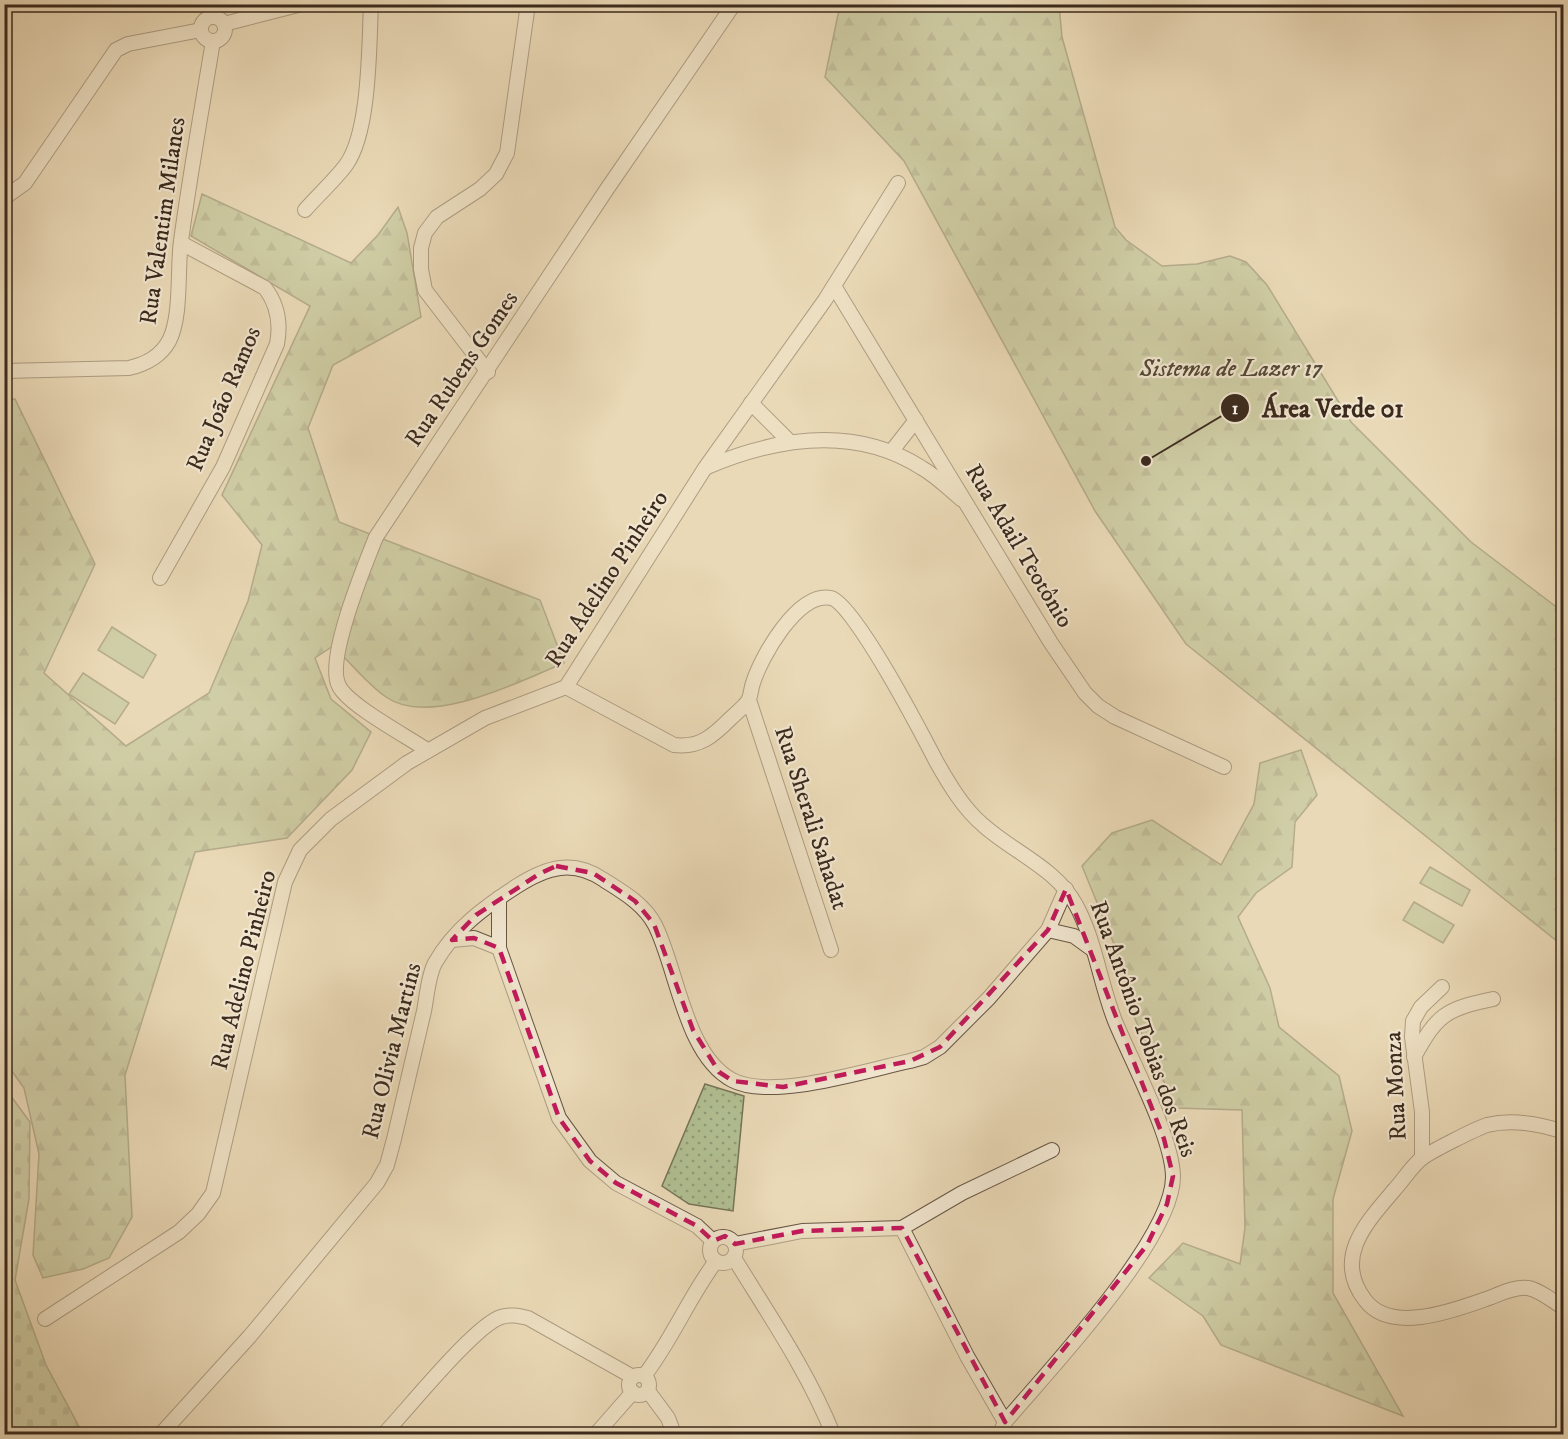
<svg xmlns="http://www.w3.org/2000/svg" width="1568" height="1439" font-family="'IM FELL DW Pica',serif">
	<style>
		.grass { fill: url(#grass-dots); stroke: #767558; stroke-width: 1.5 }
		.forest { fill: url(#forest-firs); stroke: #767558; stroke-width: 1.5 }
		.cemetery { fill: url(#cemetery-stones); stroke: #767558; stroke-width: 1.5 }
		.pitch { fill: #b1c093; stroke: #767558; stroke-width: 1.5 }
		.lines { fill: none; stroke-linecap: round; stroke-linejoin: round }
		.street-casing { stroke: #675644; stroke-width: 16 }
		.street { stroke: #f1e6d0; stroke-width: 14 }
		.marked { fill: none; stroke: #c2185b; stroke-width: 4.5; stroke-dasharray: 12 8; stroke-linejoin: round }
		.labels { text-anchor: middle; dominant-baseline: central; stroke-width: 4.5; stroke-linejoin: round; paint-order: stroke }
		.street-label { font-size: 24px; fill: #3b2a1d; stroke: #f1e6d0 }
		.park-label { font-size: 24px; font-style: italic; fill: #534835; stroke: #f1e6d0 }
		.leader { fill: none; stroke: #3b2a1d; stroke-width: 2 }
		.callout-dot { fill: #3b2a1d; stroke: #f1e6d0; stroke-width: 2 }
		.mark-label { font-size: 18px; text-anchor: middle; font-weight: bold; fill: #fff }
		.callout-label { font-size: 26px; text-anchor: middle; font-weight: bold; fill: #3b2a1d; stroke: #f1e6d0; stroke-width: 4.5; stroke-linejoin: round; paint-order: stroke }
	</style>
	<defs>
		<pattern id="grass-dots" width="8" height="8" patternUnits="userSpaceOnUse" patternTransform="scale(1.5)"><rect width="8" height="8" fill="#b1c093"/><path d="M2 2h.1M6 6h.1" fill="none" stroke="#919c77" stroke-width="1.8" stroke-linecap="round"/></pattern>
		<pattern id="forest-firs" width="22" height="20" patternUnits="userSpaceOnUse" patternTransform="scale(1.5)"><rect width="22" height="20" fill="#b1c093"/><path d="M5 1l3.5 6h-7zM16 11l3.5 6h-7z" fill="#919c77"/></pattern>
		<pattern id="cemetery-stones" width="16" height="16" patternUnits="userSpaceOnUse" patternTransform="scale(1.5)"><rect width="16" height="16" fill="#b1c093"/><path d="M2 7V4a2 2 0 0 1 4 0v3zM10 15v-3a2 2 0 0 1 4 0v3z" fill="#919c77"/></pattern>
	</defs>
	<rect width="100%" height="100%" fill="#ead9b7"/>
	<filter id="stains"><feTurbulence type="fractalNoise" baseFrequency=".00333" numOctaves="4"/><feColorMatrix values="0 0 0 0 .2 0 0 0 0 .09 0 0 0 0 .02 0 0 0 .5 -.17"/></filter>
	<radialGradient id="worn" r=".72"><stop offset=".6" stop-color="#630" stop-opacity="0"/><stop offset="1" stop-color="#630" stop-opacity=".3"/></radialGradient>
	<!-- grass -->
	<path class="grass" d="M 705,1084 L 744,1096 L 733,1211 L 689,1204 L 662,1186 Z"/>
	<!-- forest -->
	<g class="forest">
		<path d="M 840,5 L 1059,5 L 1062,37 L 1115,227 L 1126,240 L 1162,266 L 1197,264 L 1230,256 L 1246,262 L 1267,285 L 1351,422 L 1471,542 L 1563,612 L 1563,946 L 1186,644 L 1095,511 L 904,161 L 825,77 Z"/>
		<path d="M 202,194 L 351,263 L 378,235 L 398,207 L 407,233 L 421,317 L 333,365 L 308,428 L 339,522 L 540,600 L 564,663 C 520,681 430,728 386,697 C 368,685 349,661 333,646 L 315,658 L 331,699 L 371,732 L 352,770 L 287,838 L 195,852 L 125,1075 L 132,1217 L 109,1258 L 83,1269 L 43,1278 L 33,1255 L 39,1154 L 24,1088 L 4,1060 L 4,399 L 15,399 L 95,564 L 44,673 L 126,746 L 209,693 L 248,601 L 262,545 L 222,495 L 310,306 L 191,236 Z"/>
		<path d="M 1301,750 L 1317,795 L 1295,822 L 1292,867 L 1256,893 L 1238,917 L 1270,988 L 1279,1027 L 1339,1076 L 1352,1131 L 1333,1199 L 1333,1293 L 1403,1416 L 1221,1345 L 1203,1316 L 1149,1278 L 1183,1243 L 1240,1264 L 1245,1228 L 1242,1110 L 1176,1108 L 1135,1019 L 1116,949 L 1082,866 L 1112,833 L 1152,820 L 1221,865 L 1254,804 L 1260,763 Z"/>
	</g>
	<!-- cemetery -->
	<path class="cemetery" d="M 5,1088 L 30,1122 L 29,1199 L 15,1280 L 46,1365 L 83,1434 L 5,1434 Z"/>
	<!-- pitch -->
	<g class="pitch">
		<path d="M 112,627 L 156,655 L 143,678 L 98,650 Z"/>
		<path d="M 83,673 L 129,703 L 115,724 L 69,694 Z"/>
		<path d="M 1430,867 L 1470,890 L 1462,906 L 1420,883 Z"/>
		<path d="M 1414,902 L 1454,925 L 1443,943 L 1403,920 Z"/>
	</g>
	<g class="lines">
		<defs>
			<g id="street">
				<circle cx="213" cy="29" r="12"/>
				<path d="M 224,24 L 302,4"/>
				<path d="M 4,198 L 25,183 L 116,50 L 128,44 L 201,30"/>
				<path d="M 305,210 C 318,195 334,181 346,165 C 370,132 369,46 371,4"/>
				<path d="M 834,286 L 1051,643 L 1085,693 L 1098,706 L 1115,717 L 1224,767"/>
				<path d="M 4,371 L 129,368 C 146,364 160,357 169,341 C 182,316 177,269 181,241 C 190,174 202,108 213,41"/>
				<path d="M 488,372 L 425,290 L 421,269 L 421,248 L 425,233 L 437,217 L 480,189 L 496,174 L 507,153 L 528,4"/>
				<path d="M 751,403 L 789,441"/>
				<path d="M 891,452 L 916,420"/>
				<path d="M 707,467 C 776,438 855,425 922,468 C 936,476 949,489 961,499"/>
				<path d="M 160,578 L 223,467 L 277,344 C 281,323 278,305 265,288 L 181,243"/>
				<path d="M 566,687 L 674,745 C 700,748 713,736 731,718 C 736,713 744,707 748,701 C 751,696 751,688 753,683 C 761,657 798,591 831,598 C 854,603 922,734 936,761 C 949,784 963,808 983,825 C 1013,852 1056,868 1076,905 C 1095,940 1100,983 1115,1021 C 1131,1060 1172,1136 1173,1176 C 1174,1239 1047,1372 1005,1422 L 1000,1434"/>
				<path d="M 749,700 L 831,950"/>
				<path d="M 427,750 C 408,737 348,705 339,686 C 325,660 365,565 376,537 L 607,189 L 734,4"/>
				<path d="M 499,898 L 499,948"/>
				<path d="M 1048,930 L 1074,936 L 1092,949"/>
				<path d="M 452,940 L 474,938 L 499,948 L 559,1118 L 590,1161 L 616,1183 L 697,1226 L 713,1241"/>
				<path d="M 1414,1057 C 1437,1015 1445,1009 1493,999"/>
				<path d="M 1564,1132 C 1540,1124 1512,1119 1487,1125 C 1475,1129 1432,1151 1422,1158 C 1412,1166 1404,1179 1395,1189 C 1368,1221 1332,1257 1365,1300 C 1391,1335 1455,1310 1489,1298 C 1500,1294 1515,1286 1528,1288 C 1540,1290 1554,1302 1564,1308"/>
				<path d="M 1422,1158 L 1422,1112 L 1412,1037 L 1413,1021 L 1421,1007 L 1442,987"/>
				<path d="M 902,1228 L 967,1356 L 1005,1422"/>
				<circle cx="723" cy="1250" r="13"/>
				<path d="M 735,1244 L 802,1231 L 902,1228 L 962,1193 L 1052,1150"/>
				<path d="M 734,1258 C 769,1315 808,1372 833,1434"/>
				<path d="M 45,1319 L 179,1232 L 198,1214 L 213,1193 L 285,882 L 300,850 L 331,819 L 407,763 L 485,718 L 566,687 L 705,468 L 825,300 L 898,183"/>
				<circle cx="639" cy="1385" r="10"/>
				<path d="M 644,1376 C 672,1340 689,1297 716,1261"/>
				<path d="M 648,1391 L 668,1418 L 674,1434"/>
				<path d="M 161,1434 L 250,1336 L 377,1183 L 387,1165 L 394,1139 C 404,1096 414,1054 424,1011 C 427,996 428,976 435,963 C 454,929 486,906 517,886 C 547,867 573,859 604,880 C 623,892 644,904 655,925 C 677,968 685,1055 732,1080 C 771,1101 867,1070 910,1061 L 924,1057 L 940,1047 L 989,998 L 1048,930 L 1066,889"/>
				<path d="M 384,1434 C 407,1410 475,1325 501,1317 C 511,1314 519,1316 528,1318 L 633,1377"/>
				<path d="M 596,1434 L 633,1392"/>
			</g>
		</defs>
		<!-- street casing -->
		<use href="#street" class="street-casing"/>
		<!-- street -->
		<use href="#street" class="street"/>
	</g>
	<!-- marked area -->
	<path d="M0 0H1568V1439H0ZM 556,866 L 593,873 L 635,901 L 654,924 L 693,1030 L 719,1072 L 733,1081 L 783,1087 L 910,1061 L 940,1047 L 1048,930 L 1066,889 L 1164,1139 L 1173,1176 L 1167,1204 L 1147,1245 L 1005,1422 L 902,1228 L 802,1231 L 735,1244 L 725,1236 L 713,1241 L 697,1226 L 616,1183 L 590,1161 L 559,1118 L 499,948 L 474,938 L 452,940 L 476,915 L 539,874 Z" fill="#ead9b7" fill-opacity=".55" fill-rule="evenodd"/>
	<path class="marked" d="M 556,866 L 593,873 L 635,901 L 654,924 L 693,1030 L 719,1072 L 733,1081 L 783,1087 L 910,1061 L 940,1047 L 1048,930 L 1066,889 L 1164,1139 L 1173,1176 L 1167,1204 L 1147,1245 L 1005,1422 L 902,1228 L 802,1231 L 735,1244 L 725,1236 L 713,1241 L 697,1226 L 616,1183 L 590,1161 L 559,1118 L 499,948 L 474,938 L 452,940 L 476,915 L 539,874 Z"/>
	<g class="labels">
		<!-- street labels -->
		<g class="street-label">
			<text transform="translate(163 221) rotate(-82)">Rua Valentim Milanes</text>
			<text transform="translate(462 369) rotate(-56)">Rua Rubens Gomes</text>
			<text transform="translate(224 399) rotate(-67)">Rua João Ramos</text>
			<text transform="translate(1019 546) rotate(59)">Rua Adail Teotônio</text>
			<text transform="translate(607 579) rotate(-57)">Rua Adelino Pinheiro</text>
			<text transform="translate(811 818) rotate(72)">Rua Sherali Sahadat</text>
			<text transform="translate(244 970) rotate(-76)">Rua Adelino Pinheiro</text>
			<text transform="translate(1143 1029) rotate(70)">Rua Antônio Tobias dos Reis</text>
			<text transform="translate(392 1051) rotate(-76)">Rua Olivia Martins</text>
			<text transform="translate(1396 1086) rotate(-93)">Rua Monza</text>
		</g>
		<!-- park labels -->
		<g class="park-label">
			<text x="1231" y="369">Sistema de Lazer 17</text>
		</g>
	</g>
	<!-- callouts -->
	<path class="leader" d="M1146 461L1235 408"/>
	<g class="callout-dot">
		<circle cx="1146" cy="461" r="6"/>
		<circle cx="1235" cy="408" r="15"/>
	</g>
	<g class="mark-label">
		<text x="1235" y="414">1</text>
	</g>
	<g class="callout-label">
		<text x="1333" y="417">Área Verde 01</text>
	</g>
	<!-- margin -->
	<rect width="1568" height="1439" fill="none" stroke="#ead9b7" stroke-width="24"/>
	<rect x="6" y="6" width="1556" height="1427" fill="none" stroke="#3b2a1d" stroke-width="3"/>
	<rect x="12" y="12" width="1544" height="1415" fill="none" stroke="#3b2a1d" stroke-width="1.5"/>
	<rect width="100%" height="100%" filter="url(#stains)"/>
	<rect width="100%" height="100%" fill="url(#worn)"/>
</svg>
